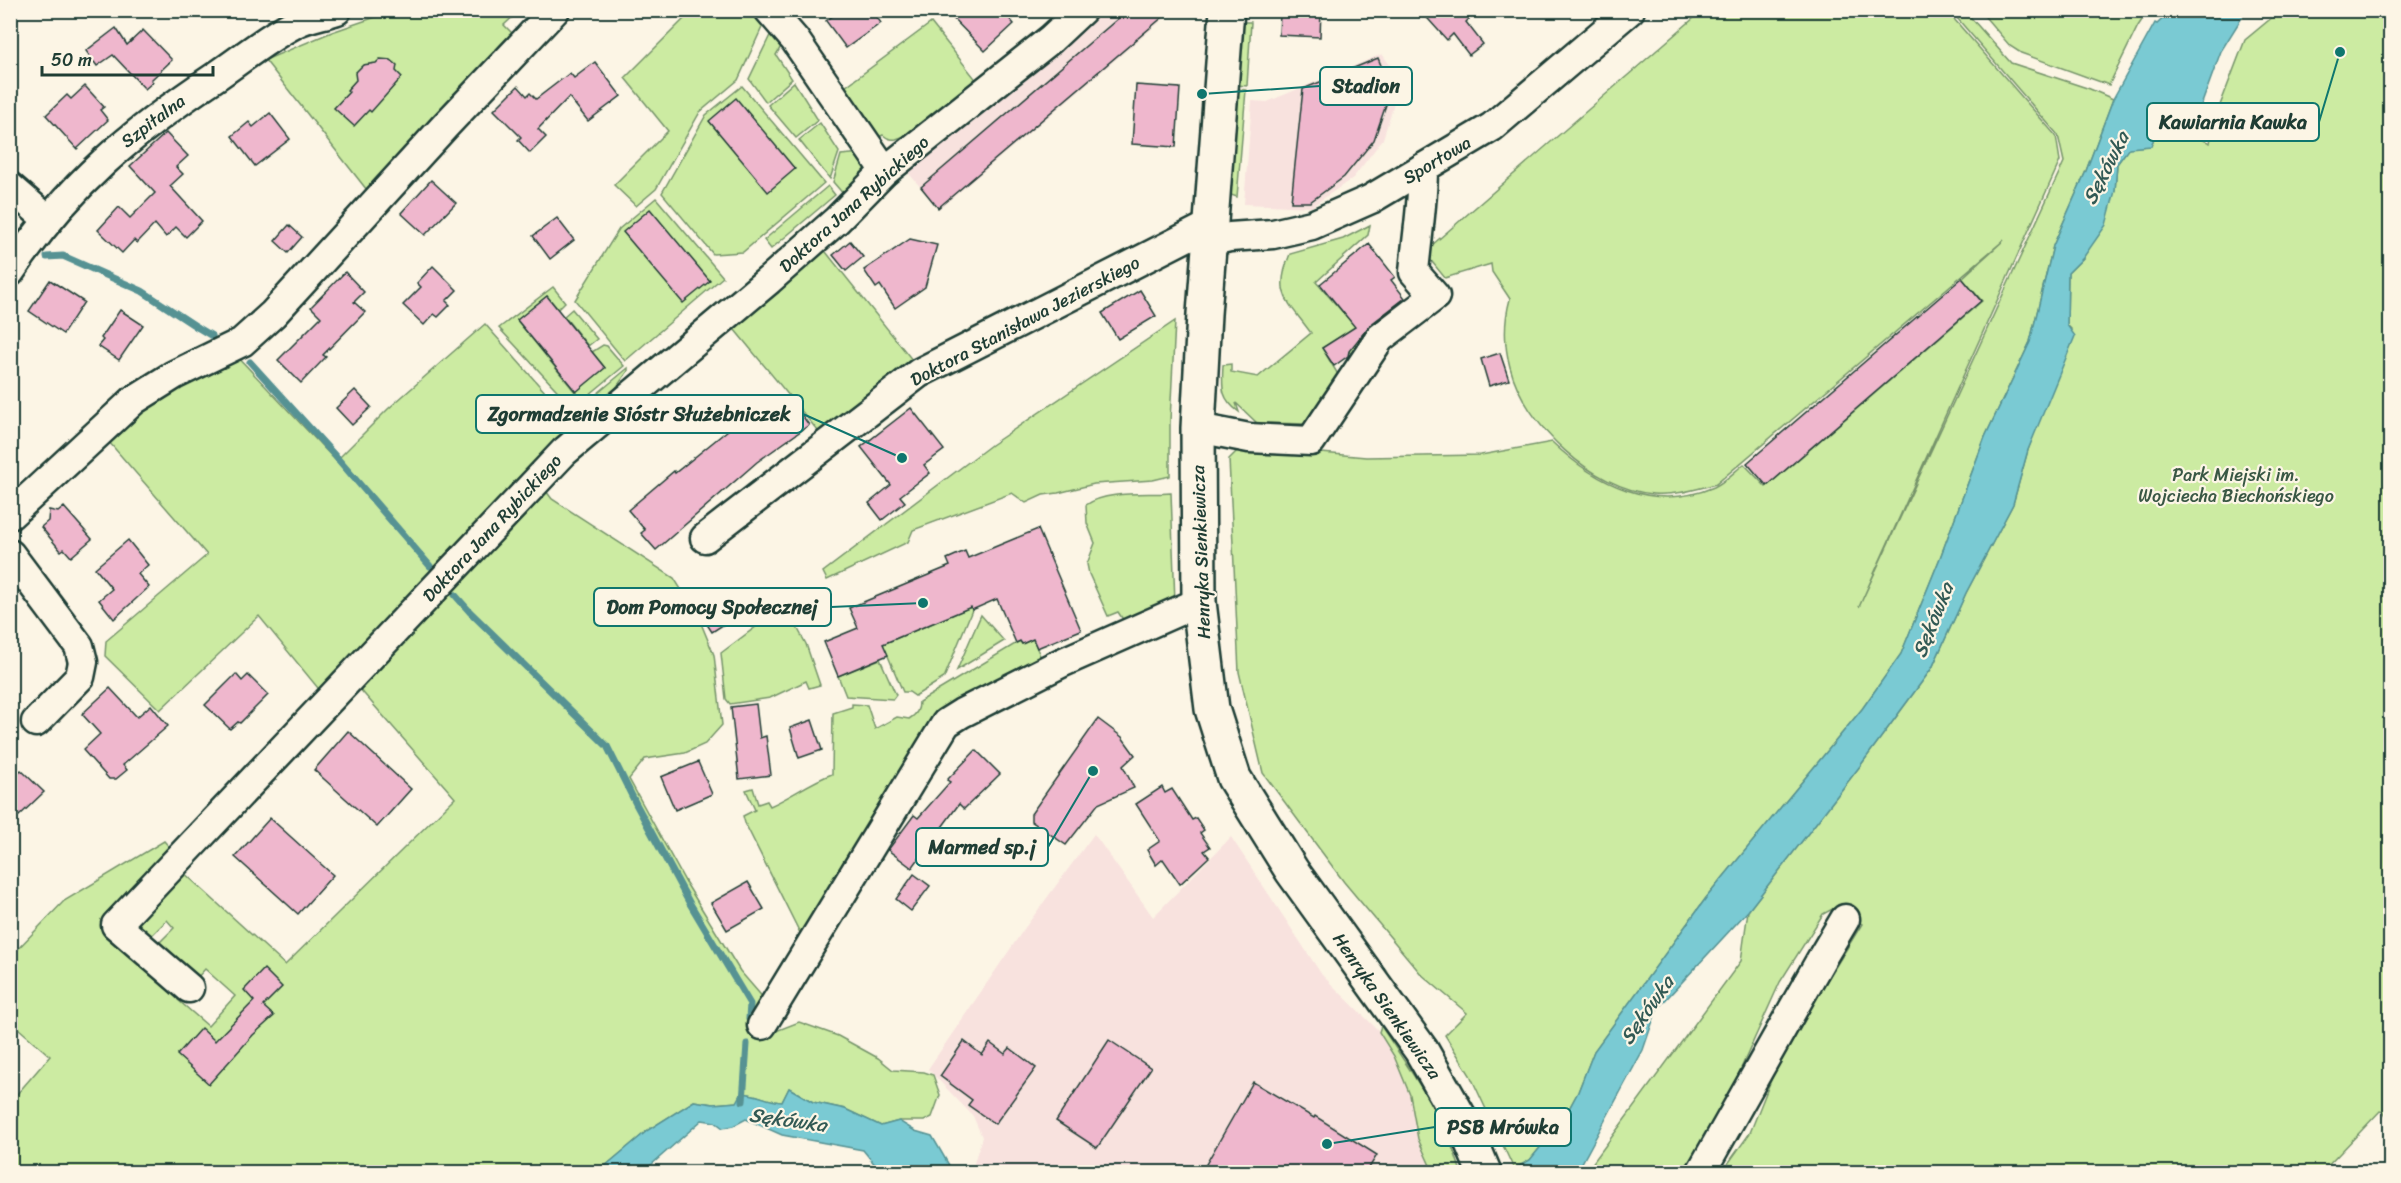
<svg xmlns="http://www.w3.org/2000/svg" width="2401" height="1183" font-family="Sriracha,sans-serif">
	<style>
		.built { fill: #f8e2de }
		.green { fill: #cceba2; stroke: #76946b; stroke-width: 1.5 }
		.water { fill: #7acad3; stroke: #569293; stroke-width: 1.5 }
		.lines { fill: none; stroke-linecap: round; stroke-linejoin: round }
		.stream { stroke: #569293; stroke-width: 7 }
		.building { fill: #efb7cd; stroke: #1f3d34; stroke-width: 1.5 }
		.minor-casing { stroke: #1f3d34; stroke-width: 33 }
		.major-casing { stroke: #1f3d34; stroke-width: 38 }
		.minor { stroke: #fcf5e5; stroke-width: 28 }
		.major { stroke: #fcf5e5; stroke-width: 33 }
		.labels { text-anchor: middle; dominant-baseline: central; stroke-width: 4.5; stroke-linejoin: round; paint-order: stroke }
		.street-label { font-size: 18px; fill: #1f3d34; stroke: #fcf5e5 }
		.park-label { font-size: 18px; fill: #395744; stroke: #fcf5e5 }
		.water-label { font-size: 20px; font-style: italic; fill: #315954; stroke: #fcf5e5 }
		.leader { fill: none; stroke: #0f766e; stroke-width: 2 }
		.callout-dot { fill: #0f766e; stroke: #fcf5e5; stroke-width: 2 }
		.callout { fill: #fcf5e5; stroke: #0f766e; stroke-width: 2 }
		.callout-label { font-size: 20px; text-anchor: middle; font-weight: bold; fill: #1f3d34 }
	</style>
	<rect width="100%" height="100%" fill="#fcf5e5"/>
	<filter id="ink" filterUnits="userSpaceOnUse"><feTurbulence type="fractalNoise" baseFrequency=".0167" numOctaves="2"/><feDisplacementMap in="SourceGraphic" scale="12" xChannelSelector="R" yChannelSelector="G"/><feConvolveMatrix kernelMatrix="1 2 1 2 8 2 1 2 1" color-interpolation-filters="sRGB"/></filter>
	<g filter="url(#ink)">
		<!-- built -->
		<g class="built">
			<path d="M 1094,11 L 1173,11 L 939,209 L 905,169 Z"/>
			<path d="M 1382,54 L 1401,80 L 1383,139 L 1353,178 L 1311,207 L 1244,204 L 1252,101 L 1267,102 Z"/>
			<path d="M 1094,834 L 1153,917 L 1231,837 L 1322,975 L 1378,1030 L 1394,1056 L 1410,1095 L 1418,1139 L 1433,1172 L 979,1172 L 974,1163 L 982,1137 L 973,1116 L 928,1069 L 1024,929 Z"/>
		</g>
		<!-- green -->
		<g class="green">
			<path d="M 393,11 L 519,11 L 504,25 L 517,38 L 374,199 L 265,60 L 332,32 Z"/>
			<path d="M 692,11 L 749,11 L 764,23 L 738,80 L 700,112 L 656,189 L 636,206 L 614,185 L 668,131 L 625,78 Z"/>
			<path d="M 1702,11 L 1947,11 L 2056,136 L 2060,161 L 1859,607 L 2064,162 L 2058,135 L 1951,11 L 1965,11 L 2011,63 L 2090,89 L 2113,99 L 2086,171 L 2053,246 L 2030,342 L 1985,437 L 1940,558 L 1901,654 L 1862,709 L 1706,898 L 1594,1051 L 1578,1092 L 1564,1118 L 1530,1160 L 1514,1169 L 1470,1075 L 1445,1035 L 1467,1013 L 1421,974 L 1344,882 L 1263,773 L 1239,672 L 1229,459 L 1242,446 L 1366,457 L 1481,455 L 1552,442 C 1596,484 1653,513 1714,487 C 1725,482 1735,471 1744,464 L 1766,487 L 1982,301 L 1962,278 L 2004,240 L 1716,484 C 1696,489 1675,496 1653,494 C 1593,489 1525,425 1510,367 C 1504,345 1504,321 1510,299 L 1492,272 L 1491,264 L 1445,278 L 1424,252 Z"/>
			<path d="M 1980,11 L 2148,11 L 2138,26 L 2109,85 L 2021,53 L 2010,46 Z"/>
			<path d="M 2280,11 L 2390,11 L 2390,1122 L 2383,1112 L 2380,1111 L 2322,1172 L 1722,1172 L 1750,1133 L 1781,1055 L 1862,924 L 1836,907 L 1823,914 L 1780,982 L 1724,1106 L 1687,1172 L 1586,1172 L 1741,961 L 1748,911 L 1860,766 L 1932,668 L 1966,593 L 2013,504 L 2028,450 L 2071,329 L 2067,325 L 2068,273 L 2083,258 L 2115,191 L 2117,164 L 2129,147 L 2151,146 L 2160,121 L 2210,143 L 2214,121 L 2245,40 Z"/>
			<path d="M 1242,22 L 1251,22 L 1247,86 L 1237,85 Z"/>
			<path d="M 931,23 L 978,82 C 958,97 918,134 896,139 C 890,140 887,138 883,135 L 877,138 L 845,87 Z"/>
			<path d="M 775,25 L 786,38 L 776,55 L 792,79 L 766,102 L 749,79 Z"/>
			<path d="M 794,82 L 818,120 L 796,138 L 768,105 Z"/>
			<path d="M 742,86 L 824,183 L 743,252 L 713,254 L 662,193 L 706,115 Z"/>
			<path d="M 1237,89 L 1246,90 L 1237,197 L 1231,195 L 1230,190 Z"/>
			<path d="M 820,123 L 839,152 L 830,179 L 799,140 Z"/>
			<path d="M 862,153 L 873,172 L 845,196 L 833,182 L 841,155 Z"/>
			<path d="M 828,186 L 835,195 L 771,249 L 764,240 Z"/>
			<path d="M 656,198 L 723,277 L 625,361 L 575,300 L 619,229 Z"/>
			<path d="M 1370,225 L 1368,235 L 1316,282 L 1347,317 L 1351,313 L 1369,335 L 1354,368 L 1347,357 L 1351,354 L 1340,337 L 1322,348 L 1342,381 L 1310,424 L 1257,423 L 1236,403 L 1239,412 C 1220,398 1222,387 1223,365 L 1231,364 L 1231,372 L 1258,377 L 1311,333 C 1288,301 1273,295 1290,254 L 1343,239 Z"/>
			<path d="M 822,247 L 917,366 L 822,436 L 730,324 Z"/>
			<path d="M 553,287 L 565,302 L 558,309 L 547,296 L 517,320 L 575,392 L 605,368 L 592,352 L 603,345 L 607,346 L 624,366 L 578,404 L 568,402 L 499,328 Z"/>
			<path d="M 572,309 L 597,339 L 588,346 L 564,316 Z"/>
			<path d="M 1175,321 L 1170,421 L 1170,476 L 1153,480 L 1094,484 L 1058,493 L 1043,495 L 1026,503 L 1012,493 L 913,530 L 908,542 L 827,580 L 823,572 L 991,445 Z"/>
			<path d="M 485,324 L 568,418 L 628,368 L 628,371 L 616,388 L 599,403 L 596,417 L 322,693 L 259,616 L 160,710 L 105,656 L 106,641 L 207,555 L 102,434 L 234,353 L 336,461 L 388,409 Z"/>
			<path d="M 546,491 L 552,499 L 674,578 L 698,616 L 714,655 L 722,725 L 705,744 L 685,753 L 645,759 L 629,779 L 686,883 L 740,971 L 766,1001 L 771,1033 L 799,1022 L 838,1036 L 878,1058 L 893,1070 L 924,1072 L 933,1075 L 940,1095 L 932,1117 L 924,1121 L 899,1121 L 881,1126 L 845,1109 L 813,1102 L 789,1088 L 782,1102 C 768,1101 757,1094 742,1093 L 738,1102 L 713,1104 L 694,1101 L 648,1130 L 598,1172 L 11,1172 L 11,1101 L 50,1056 L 11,1022 L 10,957 L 64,901 L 164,841 L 172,850 L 106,920 L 186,991 L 178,1000 L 208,1026 L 235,996 L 205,969 L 196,979 L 162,950 L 160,942 L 174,928 L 167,920 L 152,935 L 146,935 L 140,930 L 139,915 L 182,871 L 285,965 L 455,798 L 358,687 Z"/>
			<path d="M 1171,493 L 1175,603 L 1124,621 L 1118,612 L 1108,616 L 1089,574 L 1087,564 L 1095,543 L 1087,523 L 1086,505 C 1107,490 1145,495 1171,493 Z"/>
			<path d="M 785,605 L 806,644 L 820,685 L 809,688 L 806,681 L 770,698 L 730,704 L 726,699 L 721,653 Z"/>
			<path d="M 971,607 L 972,610 L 944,678 L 915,696 L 909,692 L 903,692 L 883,644 Z"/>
			<path d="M 981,615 L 1004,641 L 957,670 Z"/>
			<path d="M 1033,639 L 1041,658 L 945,713 L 804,941 L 745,823 L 743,816 L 755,810 L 746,790 L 753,788 L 758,804 L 767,801 L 770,806 C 791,797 810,782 832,774 L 833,713 L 852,707 L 852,704 L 867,705 L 875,729 L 897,717 L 909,719 C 917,714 919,710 919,702 L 1020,641 L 1022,644 Z"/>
			<path d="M 880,659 L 896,695 L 893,699 L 846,696 L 838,676 Z"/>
			<path d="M 1381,1026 C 1412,1073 1445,1118 1461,1172 L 1433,1172 L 1418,1139 L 1410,1095 L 1394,1056 L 1379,1032 Z"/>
		</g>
		<!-- water -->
		<g class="water">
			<path d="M 2171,11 L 2246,11 L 2221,51 L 2194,125 L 2164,111 L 2151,146 L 2129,148 L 2117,164 L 2115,191 L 2106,225 L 2083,258 L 2068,273 L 2067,325 L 2075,336 L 2028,450 L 2013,504 L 1966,593 L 1932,668 L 1860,766 L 1748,911 L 1657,1009 L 1643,1050 L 1577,1172 L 1512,1172 L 1514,1169 L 1530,1160 L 1564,1118 L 1578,1092 L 1594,1051 L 1706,898 L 1862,709 L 1901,654 L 1940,558 L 1985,437 L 2030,342 L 2053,246 L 2086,171 L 2113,99 L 2155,23 L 2157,24 Z"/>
			<path d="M 789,1088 L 813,1102 L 845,1109 L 881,1126 L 899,1121 L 915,1131 L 932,1136 L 953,1172 L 881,1172 L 863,1150 L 782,1135 L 746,1119 L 733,1126 L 723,1128 L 715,1122 L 702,1120 L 643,1172 L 598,1172 L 648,1130 L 694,1101 L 713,1104 L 737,1102 L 742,1093 C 758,1094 767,1101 782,1102 Z"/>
		</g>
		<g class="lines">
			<!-- stream -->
			<g class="stream">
				<path d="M 47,257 L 63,256 L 142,291 L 197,327"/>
				<path d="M 197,327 L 212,336"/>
				<path d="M 250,362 L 337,458"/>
				<path d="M 337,458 L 430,566"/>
				<path d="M 455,595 L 470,612 L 607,746 L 636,804 L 689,902 L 750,1004 L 749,1019"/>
				<path d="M 743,1101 L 747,1044"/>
			</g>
		</g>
		<!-- building -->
		<g class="building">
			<path d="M 841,10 L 872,10 L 881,23 L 846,48 L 826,21 Z"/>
			<path d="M 945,10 L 1002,10 L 1014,24 L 985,51 Z"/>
			<path d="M 1128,10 L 1171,10 L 938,208 L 921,187 Z"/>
			<path d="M 1288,10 L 1321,10 L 1320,37 L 1279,35 L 1280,13 L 1288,13 Z"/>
			<path d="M 1420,10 L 1478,10 L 1466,22 L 1483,44 L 1469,55 L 1453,34 L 1447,40 Z"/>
			<path d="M 116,28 L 127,45 L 143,30 L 172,60 L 151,80 L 153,82 L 145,89 L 113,55 L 97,66 L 86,51 Z"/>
			<path d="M 1378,58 L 1391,90 L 1374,140 L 1344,177 L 1310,202 L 1291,202 L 1303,89 Z"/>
			<path d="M 380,59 L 391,60 L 397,65 L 396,71 L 402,77 L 371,112 L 369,110 L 354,126 L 334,108 L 349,92 L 347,90 L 356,80 L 355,73 L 363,65 L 376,63 Z"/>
			<path d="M 595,62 L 621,96 L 588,121 L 569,97 L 538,129 L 546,137 L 530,153 L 518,140 L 521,137 L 494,110 L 518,86 L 527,96 L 530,93 L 536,99 L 570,73 L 574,78 Z"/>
			<path d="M 1136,85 L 1180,88 L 1176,147 L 1132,144 Z"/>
			<path d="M 85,86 L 104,107 L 100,110 L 108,120 L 77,149 L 46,115 L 67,95 L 71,99 Z"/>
			<path d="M 736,98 L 795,169 L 768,192 L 709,121 Z"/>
			<path d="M 270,113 L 290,139 L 255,166 L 232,136 L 249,122 L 253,127 Z"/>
			<path d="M 166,133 L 188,156 L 176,167 L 183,174 L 170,186 L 202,221 L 186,237 L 176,227 L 166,237 L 155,224 L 137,243 L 134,240 L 122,253 L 98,230 L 119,207 L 130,218 L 155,193 L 130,166 Z"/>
			<path d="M 431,180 L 456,203 L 425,235 L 401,213 Z"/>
			<path d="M 650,209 L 710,281 L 683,303 L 623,232 Z"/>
			<path d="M 557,218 L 574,240 L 550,259 L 533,236 Z"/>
			<path d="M 289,225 L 302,237 L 288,253 L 275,241 Z"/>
			<path d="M 910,239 L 937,245 L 925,287 L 895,308 L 880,285 L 876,288 L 864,270 Z"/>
			<path d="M 850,241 L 863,257 L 846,271 L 833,255 Z"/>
			<path d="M 1369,244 L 1395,277 L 1391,280 L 1405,298 L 1370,325 L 1349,351 L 1348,356 L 1334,366 L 1322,348 L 1355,327 L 1320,284 Z"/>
			<path d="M 433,266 L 457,290 L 446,301 L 450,305 L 438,317 L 434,314 L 424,325 L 403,305 L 421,287 L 417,283 Z"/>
			<path d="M 345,272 L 364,292 L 354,302 L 365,312 L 323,355 L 326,357 L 301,383 L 278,360 L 321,317 L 311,307 Z"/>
			<path d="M 1962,278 L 1981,301 L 1767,486 L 1747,463 Z"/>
			<path d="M 50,280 L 84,302 L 63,334 L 29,311 Z"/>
			<path d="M 1140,290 L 1156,316 L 1118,339 L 1102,313 Z"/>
			<path d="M 547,296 L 605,368 L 576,392 L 517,320 Z"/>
			<path d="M 120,310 L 143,325 L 119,360 L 98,346 L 103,340 L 101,338 Z"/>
			<path d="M 1500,353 L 1509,380 L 1489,386 L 1481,359 Z"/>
			<path d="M 355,390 L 371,407 L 352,425 L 336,408 Z"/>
			<path d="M 772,399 L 787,420 L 799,411 L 809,425 L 757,462 L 656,550 L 641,533 L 645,530 L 628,510 L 674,471 L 675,473 L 728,430 Z"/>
			<path d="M 911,408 L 944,450 L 924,465 L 930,473 L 900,496 L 905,502 L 882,520 L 869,503 L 891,485 L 861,447 Z"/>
			<path d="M 64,507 L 92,539 L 71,557 L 64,549 L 61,551 L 41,527 L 48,521 L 49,510 L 58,512 Z"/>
			<path d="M 1038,529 L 1081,630 L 1037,648 L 1033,639 L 1022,644 L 1020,641 L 1016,643 L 997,599 L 972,610 L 971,607 L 883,644 L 888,655 L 838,676 L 824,642 L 858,628 L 849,608 L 950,566 L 947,559 L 965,551 L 968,558 Z"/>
			<path d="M 128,540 L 148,565 L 138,574 L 149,587 L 114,619 L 99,600 L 112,589 L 95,568 Z"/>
			<path d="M 714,598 L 729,621 L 712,632 L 697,609 Z"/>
			<path d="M 236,674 L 242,681 L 248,675 L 268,695 L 240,723 L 238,722 L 230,729 L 205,705 Z"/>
			<path d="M 110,688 L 137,717 L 151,705 L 168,726 L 123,765 L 127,770 L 116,779 L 109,779 L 83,750 L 100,734 L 82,714 Z"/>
			<path d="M 756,704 L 760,738 L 766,736 L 771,775 L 739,779 L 731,707 Z"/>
			<path d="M 1098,719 L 1122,737 L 1135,755 L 1123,766 L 1134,788 L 1098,804 L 1066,845 L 1031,821 L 1031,814 Z"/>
			<path d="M 812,720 L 822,750 L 799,758 L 790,728 Z"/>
			<path d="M 348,731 L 411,789 L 377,827 L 314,770 Z"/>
			<path d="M 976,750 L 1000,774 L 964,809 L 959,804 L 912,868 L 888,850 L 914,815 L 918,818 L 950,782 L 947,780 Z"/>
			<path d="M 698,762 L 712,794 L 675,810 L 661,777 Z"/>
			<path d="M 21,770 L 44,792 L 19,816 L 10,808 L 10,780 Z"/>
			<path d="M 1162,787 L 1165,793 L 1172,789 L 1192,820 L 1196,818 L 1204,830 L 1200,833 L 1210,847 L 1204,851 L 1209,857 L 1180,884 L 1163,859 L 1156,865 L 1147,850 L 1160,841 L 1136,804 Z"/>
			<path d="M 270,818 L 333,875 L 298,914 L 235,857 Z"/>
			<path d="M 914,874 L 930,886 L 911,911 L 896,899 Z"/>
			<path d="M 748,882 L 764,909 L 727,930 L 711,903 Z"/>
			<path d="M 264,969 L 282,987 L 263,1006 L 274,1016 L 253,1035 L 209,1084 L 177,1055 L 201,1028 L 215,1041 L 254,1001 L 244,990 Z"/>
			<path d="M 1109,1040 L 1151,1068 L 1097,1148 L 1056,1121 Z"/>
			<path d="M 964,1041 L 982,1055 L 990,1043 L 1005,1054 L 1010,1048 L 1036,1068 L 995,1124 L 968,1105 L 972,1100 L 940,1076 Z"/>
			<path d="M 1253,1082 L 1314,1118 L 1315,1116 L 1377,1155 L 1366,1173 L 1201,1173 Z"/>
		</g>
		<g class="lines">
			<defs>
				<g id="minor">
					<path d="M 769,10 L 795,40 L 885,171"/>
					<path d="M 10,187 L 47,219"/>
					<path d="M 1209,242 L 1230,237 L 1273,234 L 1312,225 L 1371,199 L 1492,127 L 1630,10"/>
					<path d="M 10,272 C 69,184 131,133 218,75 C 243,58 267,38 294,24 C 306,17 323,15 337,10"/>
					<path d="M 1198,428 L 1249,438 L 1311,441 L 1380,338 L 1435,296 L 1414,272 C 1417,237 1423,203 1423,168"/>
					<path d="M 10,515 L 134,400 L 174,375 L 242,342 L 273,314 L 445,126 L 555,10"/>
					<path d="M 705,538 L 919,373 L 1210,225"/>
					<path d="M 10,554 L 79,646 L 83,662 L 80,677 L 36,722"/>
					<path d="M 189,988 L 116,925 L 564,452 L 769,280 L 837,220 L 885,171 L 1051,39 L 1082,10"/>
					<path d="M 762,1025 L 946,723 L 962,713 L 1061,663 L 1199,602"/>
					<path d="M 1701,1172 L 1823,956 L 1845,919"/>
				</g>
				<path id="major" d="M 1227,10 L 1204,314 L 1198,428 L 1199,602 L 1212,709 L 1234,778 L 1292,871 L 1421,1050 L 1466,1129 L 1484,1172"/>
			</defs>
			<!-- minor casing -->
			<use href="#minor" class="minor-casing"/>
			<!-- major casing -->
			<use href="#major" class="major-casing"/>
			<!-- minor -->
			<use href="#minor" class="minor"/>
			<!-- major -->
			<use href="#major" class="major"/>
		</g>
	</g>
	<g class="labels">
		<!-- street labels -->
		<g class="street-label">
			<text transform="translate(153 121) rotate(-37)">Szpitalna</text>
			<text transform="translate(1437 160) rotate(-31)">Sportowa</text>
			<text transform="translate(854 204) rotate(-42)">Doktora Jana Rybickiego</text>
			<text transform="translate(1025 321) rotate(-28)">Doktora Stanisława Jezierskiego</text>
			<text transform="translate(492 528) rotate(-47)">Doktora Jana Rybickiego</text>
			<text transform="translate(1201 552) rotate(-92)">Henryka Sienkiewicza</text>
			<text transform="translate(1387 1006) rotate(55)">Henryka Sienkiewicza</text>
		</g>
		<!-- park labels -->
		<g class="park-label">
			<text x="2236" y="475">Park Miejski im.<tspan x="2236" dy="21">Wojciecha Biechońskiego</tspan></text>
		</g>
		<!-- water labels -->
		<g class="water-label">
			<text transform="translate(2106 168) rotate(-63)">Sękówka</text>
			<text transform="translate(1933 620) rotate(-68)">Sękówka</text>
			<text transform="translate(1647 1010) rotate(-55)">Sękówka</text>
			<text transform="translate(788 1120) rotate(8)">Sękówka</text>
		</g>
	</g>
	<!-- callouts -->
	<path class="leader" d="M1202 94L1320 86M2340 52L2319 122M902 458L803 414M923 603L831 607M1093 771L1048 847M1327 1144L1435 1127"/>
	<g class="callout-dot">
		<circle cx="1202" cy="94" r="6"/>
		<circle cx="2340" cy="52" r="6"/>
		<circle cx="902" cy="458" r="6"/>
		<circle cx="923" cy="603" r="6"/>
		<circle cx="1093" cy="771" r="6"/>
		<circle cx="1327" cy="1144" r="6"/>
	</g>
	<g class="callout">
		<rect x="1320" y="67" width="92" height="38" rx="6"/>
		<rect x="2147" y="103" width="172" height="38" rx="6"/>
		<rect x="476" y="395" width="327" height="38" rx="6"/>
		<rect x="594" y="588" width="237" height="38" rx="6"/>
		<rect x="916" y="828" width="132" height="38" rx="6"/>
		<rect x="1435" y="1108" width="136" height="38" rx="6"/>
	</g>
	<g class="callout-label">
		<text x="1366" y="93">Stadion</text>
		<text x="2233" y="129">Kawiarnia Kawka</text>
		<text x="639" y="421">Zgormadzenie Sióstr Służebniczek</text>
		<text x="712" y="614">Dom Pomocy Społecznej</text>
		<text x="982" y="854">Marmed sp.j</text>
		<text x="1503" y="1134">PSB Mrówka</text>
	</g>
	<!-- margin -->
	<rect width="2401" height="1183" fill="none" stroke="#fcf5e5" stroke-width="36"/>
	<rect x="18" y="18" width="2365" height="1147" fill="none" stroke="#1f3d34" stroke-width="2" filter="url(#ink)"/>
	<!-- scale -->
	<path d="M42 66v9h171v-9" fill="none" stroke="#1f3d34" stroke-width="3"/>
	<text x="51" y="66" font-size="18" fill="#1f3d34" stroke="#fcf5e5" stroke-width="4.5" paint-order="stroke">50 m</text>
</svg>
